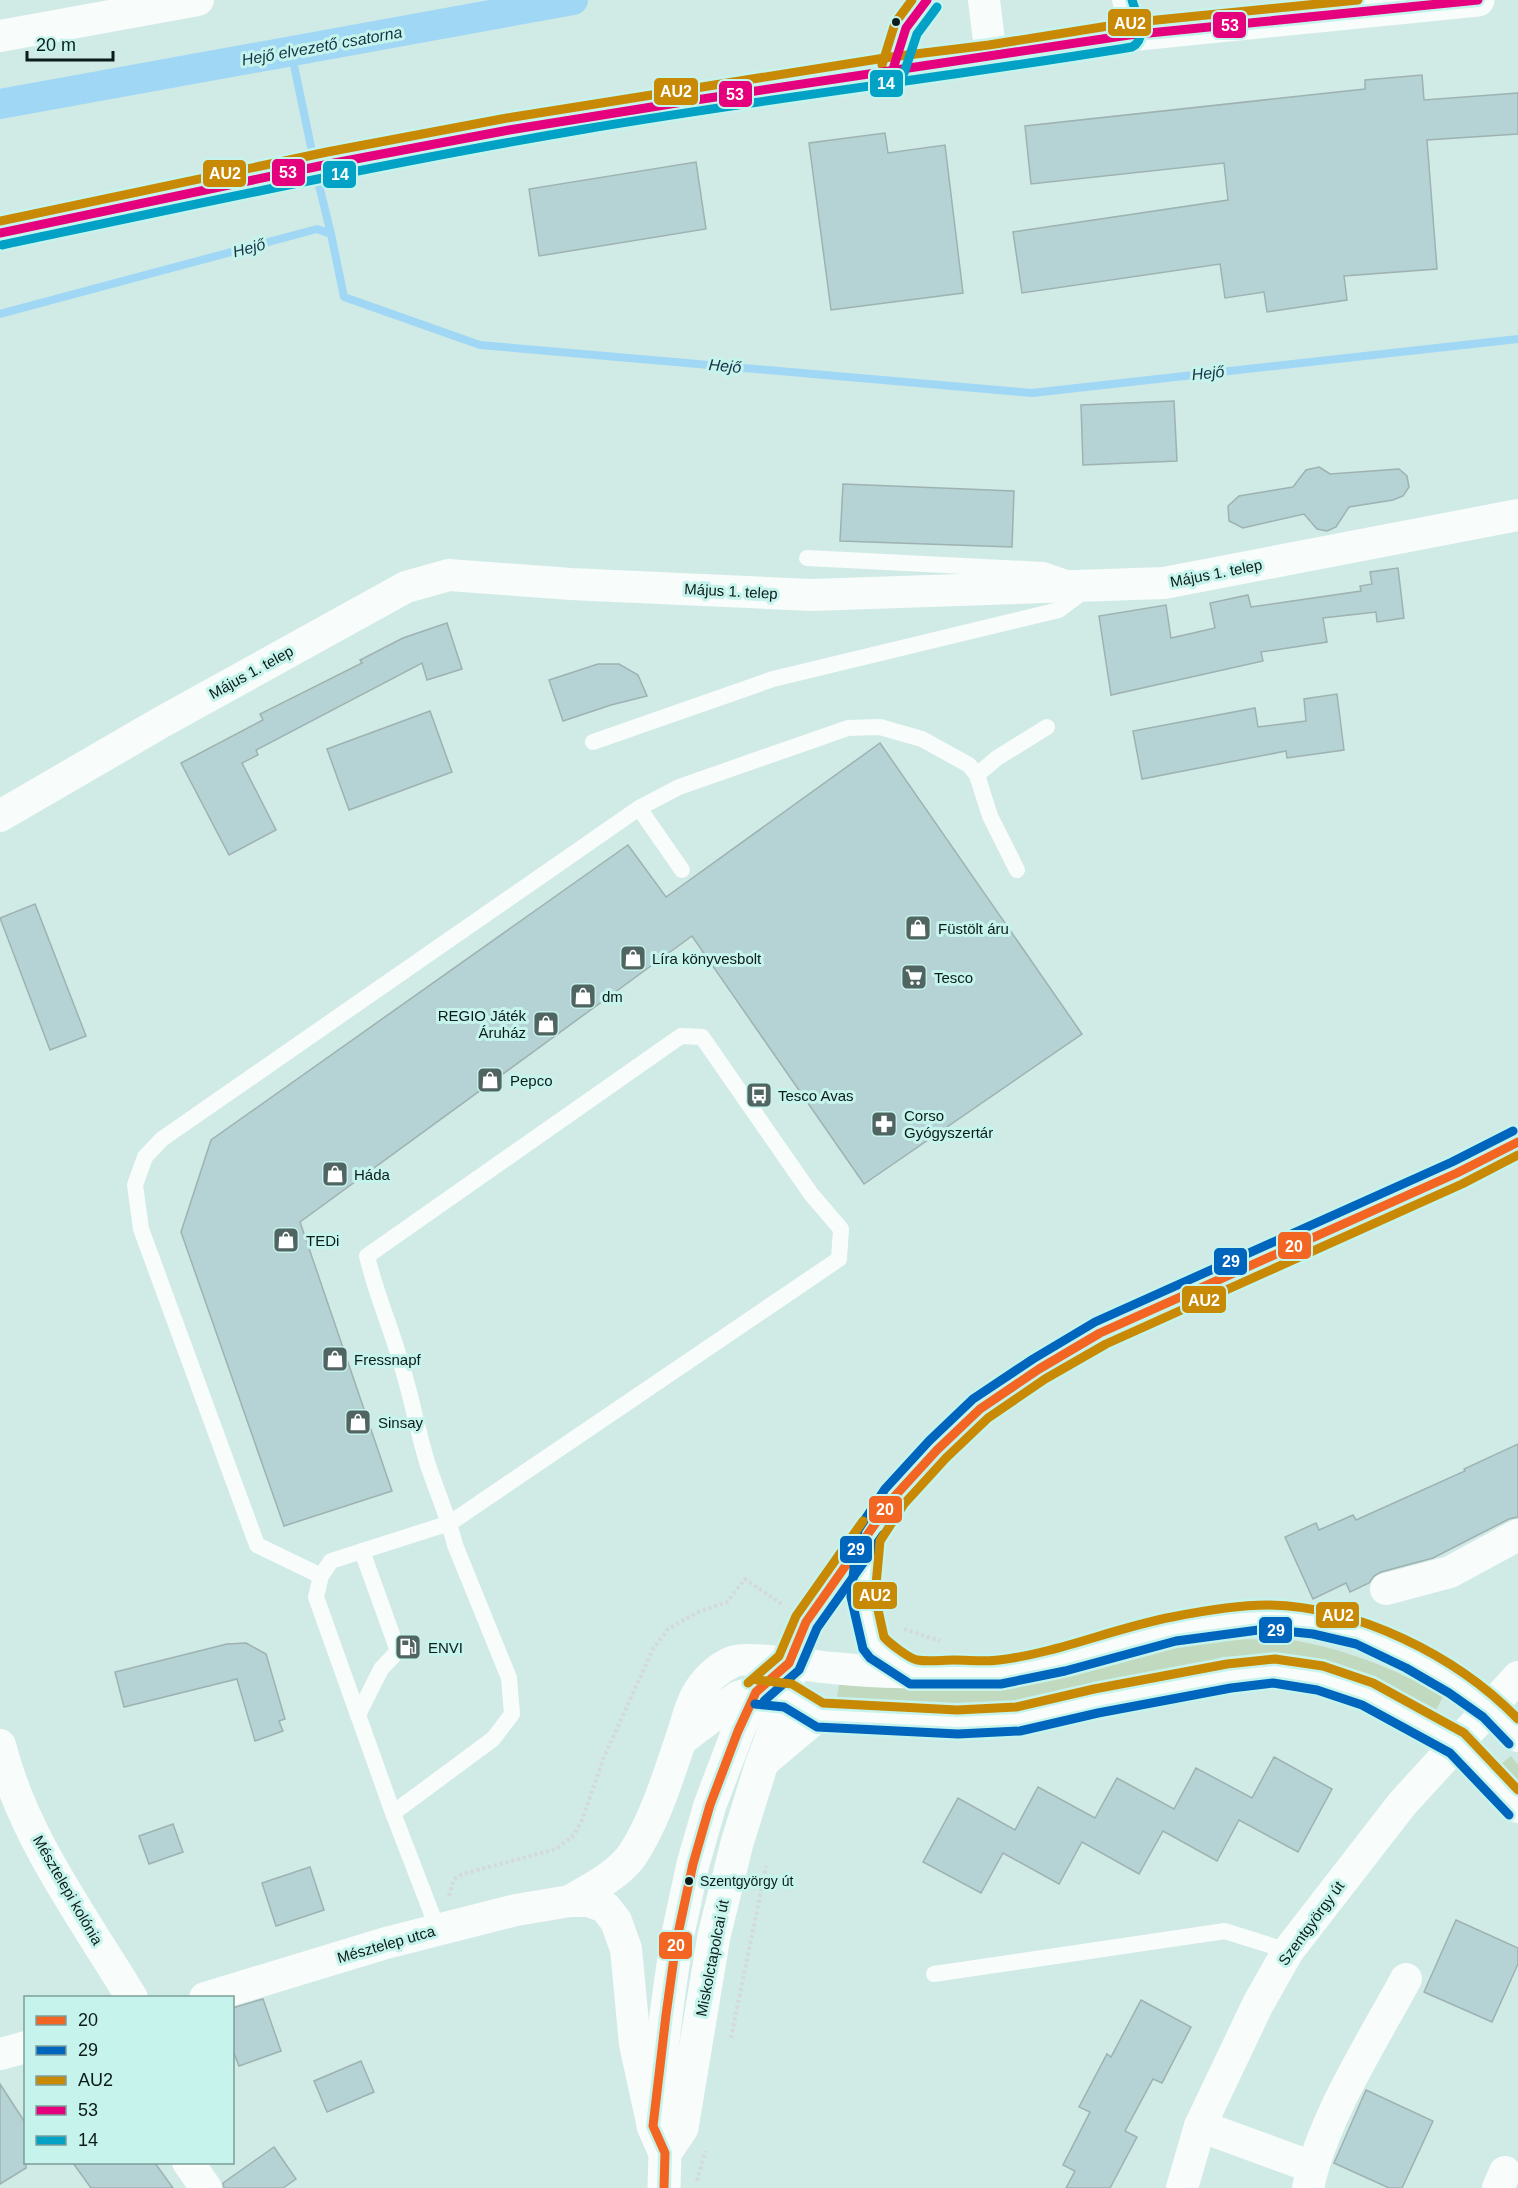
<svg xmlns="http://www.w3.org/2000/svg" width="1518" height="2188" font-family="Helvetica,sans-serif">
	<style>
		.green { fill: #c1dabf }
		.lines { fill: none; stroke-linecap: round; stroke-linejoin: round }
		.stream { stroke: #9fd7f5; stroke-width: 8 }
		.canal { stroke: #9fd7f5; stroke-width: 30 }
		.building { fill: #b5d2d4; stroke: #9eb2b1; stroke-width: 1.5 }
		.path { stroke: #d3dad9; stroke-width: 4; stroke-dasharray: 3 3; stroke-linecap: butt }
		.lane { stroke: #f8fcfb; stroke-width: 16 }
		.street { stroke: #f8fcfb; stroke-width: 32 }
		.secondary { stroke: #f8fcfb; stroke-width: 33 }
		.bus-1-casing { stroke: #c6f4ed; stroke-width: 14 }
		.bus-2-casing { stroke: #c6f4ed; stroke-width: 14 }
		.bus-3-casing { stroke: #c6f4ed; stroke-width: 14 }
		.bus-4-casing { stroke: #c6f4ed; stroke-width: 14 }
		.bus-5-casing { stroke: #c6f4ed; stroke-width: 14 }
		.bus-1 { stroke: #f26522; stroke-width: 9 }
		.bus-2 { stroke: #0065bd; stroke-width: 9 }
		.bus-3 { stroke: #c88a05; stroke-width: 9 }
		.bus-4 { stroke: #e5007d; stroke-width: 9 }
		.bus-5 { stroke: #01a2c5; stroke-width: 9 }
		.bus-dot { fill: #0b1c1a; stroke: #c6f4ed; stroke-width: 2 }
		.labels { text-anchor: middle; dominant-baseline: central; stroke-width: 6; stroke-linejoin: round; paint-order: stroke }
		.bus-label { font-size: 14px; fill: #0b1c1a; stroke: #c6f4ed; text-anchor: start }
		.street-label { font-size: 15px; fill: #0b1c1a; stroke: #c6f4ed }
		.poi-label { font-size: 15px; fill: #0b1c1a; stroke: #c6f4ed; text-anchor: start }
		.water-label { font-size: 16px; font-style: italic; fill: #153447; stroke: #c6f4ed }
		.line-badge { stroke: #c6f4ed; stroke-width: 2 }
		.badge-label { font-size: 16px; text-anchor: middle; font-weight: bold; fill: #fff }
	</style>
	<rect width="100%" height="100%" fill="#d0eae6"/>
	<!-- green -->
	<g class="green">
		<path d="M 1285,1639 C 1343,1647 1393,1669 1444,1695 L 1436,1710 L 1375,1680 L 1313,1660 L 1285,1655 L 1222,1657 L 1206,1665 L 1122,1677 L 1088,1687 L 990,1708 L 897,1705 L 837,1697 L 840,1679 C 888,1683 938,1693 986,1689 C 1059,1683 1126,1650 1199,1641 C 1227,1638 1257,1640 1285,1639 Z"/>
		<path d="M 1511,1756 L 1518,1765 L 1518,1786 L 1500,1765 Z"/>
	</g>
	<g class="lines">
		<!-- stream -->
		<g class="stream">
			<path d="M 291,51 L 314,161"/>
			<path d="M 316,173 L 331,234"/>
			<path d="M 0,314 L 317,229 L 331,234 L 344,297 L 480,345 L 1032,393 L 1518,339"/>
		</g>
		<!-- canal -->
		<path class="canal" d="M 0,104 L 573,0"/>
	</g>
	<!-- building -->
	<g class="building">
		<path d="M 1422,75 L 1424,100 L 1518,93 L 1518,134 L 1427,140 L 1437,269 L 1344,276 L 1347,300 L 1267,312 L 1264,292 L 1225,298 L 1220,264 L 1022,293 L 1013,232 L 1228,200 L 1224,163 L 1031,184 L 1025,126 L 1365,89 L 1365,80 Z"/>
		<path d="M 885,133 L 888,153 L 945,145 L 963,293 L 831,310 L 809,143 Z"/>
		<path d="M 696,162 L 706,229 L 539,256 L 529,189 Z"/>
		<path d="M 1174,401 L 1177,461 L 1083,465 L 1081,405 Z"/>
		<path d="M 1319,467 L 1330,474 L 1399,469 L 1407,476 L 1409,487 L 1403,496 L 1393,500 L 1349,507 L 1336,527 L 1327,531 L 1317,529 L 1304,514 L 1243,528 L 1229,521 L 1228,506 L 1239,496 L 1293,487 L 1306,470 Z"/>
		<path d="M 843,484 L 1014,491 L 1012,547 L 840,541 Z"/>
		<path d="M 1398,568 L 1404,618 L 1377,622 L 1376,612 L 1323,618 L 1327,642 L 1261,652 L 1263,661 L 1111,695 L 1099,616 L 1166,605 L 1171,638 L 1215,628 L 1210,603 L 1248,595 L 1251,607 L 1361,591 L 1360,586 L 1372,584 L 1370,572 Z"/>
		<path d="M 447,623 L 462,669 L 427,680 L 422,663 L 256,750 L 258,755 L 242,763 L 276,830 L 229,855 L 181,763 L 263,720 L 260,714 L 362,663 L 360,660 L 403,638 Z"/>
		<path d="M 598,664 L 619,664 L 638,675 L 647,696 L 611,705 L 563,721 L 549,680 Z"/>
		<path d="M 1337,694 L 1344,750 L 1287,758 L 1286,751 L 1142,779 L 1133,731 L 1255,708 L 1258,727 L 1306,721 L 1304,699 Z"/>
		<path d="M 430,711 L 452,772 L 349,810 L 327,749 Z"/>
		<path d="M 880,743 L 1082,1034 L 864,1184 L 692,936 L 300,1222 L 392,1491 L 284,1526 L 181,1232 L 211,1140 L 628,845 L 666,897 Z"/>
		<path d="M 35,904 L 86,1036 L 50,1050 L 0,918 Z"/>
		<path d="M 1518,1444 L 1518,1517 L 1509,1519 L 1433,1558 L 1381,1572 L 1374,1576 L 1369,1583 L 1350,1592 L 1346,1583 L 1313,1599 L 1285,1537 L 1316,1523 L 1319,1530 L 1353,1515 L 1356,1520 L 1465,1471 L 1464,1469 Z"/>
		<path d="M 246,1643 L 266,1654 L 285,1719 L 279,1721 L 283,1731 L 255,1741 L 237,1679 L 124,1707 L 115,1672 L 227,1644 Z"/>
		<path d="M 1274,1757 L 1332,1789 L 1298,1852 L 1239,1820 L 1217,1861 L 1163,1831 L 1139,1874 L 1082,1842 L 1059,1884 L 1003,1853 L 981,1893 L 923,1862 L 958,1798 L 1015,1830 L 1038,1787 L 1095,1818 L 1117,1778 L 1174,1809 L 1196,1768 L 1252,1798 Z"/>
		<path d="M 173,1824 L 183,1852 L 149,1864 L 139,1836 Z"/>
		<path d="M 310,1867 L 324,1910 L 276,1926 L 262,1883 Z"/>
		<path d="M 1456,1920 L 1518,1948 L 1518,1964 L 1492,2022 L 1424,1992 Z"/>
		<path d="M 263,1999 L 281,2051 L 239,2066 L 232,2048 L 232,2008 Z"/>
		<path d="M 1141,2000 L 1191,2027 L 1162,2083 L 1153,2079 L 1125,2131 L 1137,2137 L 1110,2188 L 1066,2188 L 1075,2171 L 1063,2165 L 1090,2112 L 1079,2107 L 1107,2054 L 1111,2057 Z"/>
		<path d="M 361,2061 L 374,2092 L 327,2112 L 314,2081 Z"/>
		<path d="M 0,2084 L 26,2124 L 26,2168 L 0,2184 Z"/>
		<path d="M 1366,2090 L 1433,2121 L 1402,2188 L 1389,2188 L 1334,2163 Z"/>
		<path d="M 274,2147 L 296,2179 L 283,2188 L 224,2188 L 223,2183 Z"/>
		<path d="M 73,2163 L 155,2163 L 173,2188 L 91,2188 Z"/>
	</g>
	<g class="lines">
		<!-- path -->
		<g class="path">
			<path d="M 904,1629 L 940,1641"/>
			<path d="M 449,1896 L 454,1879 L 463,1874 L 556,1849 L 574,1835 L 582,1820 L 604,1757 L 653,1649 L 668,1629 L 698,1612 L 727,1602 L 745,1579 L 783,1605"/>
			<path d="M 731,2038 L 766,1866"/>
			<path d="M 697,2181 L 705,2151"/>
		</g>
		<!-- lane -->
		<g class="lane">
			<path d="M 1120,0 L 1129,35"/>
			<path d="M 893,69 L 906,28 L 927,0"/>
			<path d="M 807,558 L 1044,570 L 1067,578"/>
			<path d="M 593,742 L 773,679 L 1059,610 L 1088,588"/>
			<path d="M 977,775 L 997,758 L 1047,727"/>
			<path d="M 639,808 L 682,870"/>
			<path d="M 321,1576 L 257,1545 L 141,1229 L 135,1185 L 145,1157 L 162,1139 L 639,808 L 679,787 L 848,728 L 880,727 L 922,739 L 969,765 L 977,775 L 990,816 L 1017,870"/>
			<path d="M 358,1715 L 381,1669 L 398,1651 L 362,1551"/>
			<path d="M 393,1813 L 493,1739 L 512,1714 L 509,1678 L 455,1545 C 448,1516 436,1490 427,1462 C 417,1429 411,1394 400,1360 C 390,1325 375,1291 367,1256 L 681,1036 L 702,1037 L 811,1194 L 841,1229 L 839,1259 L 450,1523 L 331,1561 L 321,1576 L 316,1597 L 393,1813 L 438,1930"/>
			<path d="M 934,1974 L 1225,1931 L 1288,1951"/>
		</g>
		<!-- street -->
		<g class="street">
			<path d="M 984,0 L 991,57"/>
			<path d="M 0,36 L 198,0"/>
			<path d="M 0,816 L 160,723 L 406,587 L 449,575 L 571,584 L 812,595 L 1164,583 L 1518,515"/>
			<path d="M 868,1537 L 863,1597 L 873,1642 L 878,1649 L 912,1672"/>
			<path d="M 1386,1589 L 1450,1572 L 1518,1535"/>
			<path d="M 681,1740 L 738,1697 L 756,1692 L 788,1695 L 819,1715 L 957,1722 L 1018,1719 L 1096,1701 L 1229,1676 L 1273,1671 L 1320,1678 L 1367,1694 L 1411,1717 L 1457,1743 L 1518,1807"/>
			<path d="M 0,1745 C 23,1837 83,1917 132,1998"/>
			<path d="M 762,1763 L 819,1715"/>
			<path d="M 570,1901 C 591,1888 619,1875 633,1854 C 655,1820 668,1777 681,1739 C 686,1725 689,1709 696,1696 C 704,1682 716,1669 732,1662 C 745,1655 814,1667 833,1668 C 880,1673 928,1673 974,1673 C 1043,1672 1107,1643 1173,1629 C 1277,1607 1348,1618 1439,1673 C 1468,1690 1496,1710 1518,1736"/>
			<path d="M 205,1998 L 386,1943 L 516,1910 L 570,1901 L 588,1901 L 605,1907 L 616,1921 L 626,1949 L 635,2044 L 652,2122"/>
			<path d="M 0,2054 L 26,2047"/>
			<path d="M 1200,2126 L 1312,2167"/>
			<path d="M 188,2162 L 206,2188"/>
			<path d="M 1182,2188 L 1200,2126 L 1258,2004 L 1288,1951 L 1402,1804 L 1518,1677"/>
			<path d="M 1308,2188 C 1322,2119 1372,2042 1406,1979"/>
			<path d="M 1498,2188 L 1505,2172"/>
		</g>
		<!-- secondary -->
		<g class="secondary">
			<path d="M 0,233 L 329,164 L 509,130 L 689,101 L 893,69 L 991,57 L 1129,35 L 1478,0"/>
			<path d="M 665,2153 L 682,2128 L 714,1936 L 737,1843 L 762,1763 L 788,1695 L 789,1663 L 806,1622 L 894,1497 L 937,1450 L 980,1409 L 1039,1369 L 1100,1333 L 1457,1173 L 1518,1142"/>
			<path d="M 664,2188 L 665,2153 L 653,2126 L 666,2015 L 676,1943 L 693,1864 L 710,1805 L 738,1731 L 756,1692 L 789,1663"/>
		</g>
		<defs>
			<path id="bus-1" d="M 664,2188 L 665,2153 L 653,2126 L 666,2015 L 676,1943 L 693,1864 L 710,1805 L 738,1731 L 756,1692 L 789,1663 L 806,1622 L 894,1497 L 937,1450 L 980,1409 L 1039,1369 L 1100,1333 L 1457,1173 L 1518,1142"/>
			<g id="bus-2">
				<path d="M 764,1701 L 799,1670 L 817,1628 L 883,1535"/>
				<path d="M 755,1704 L 784,1707 L 817,1727 L 958,1734 L 1020,1731 L 1098,1713 L 1231,1688 L 1273,1683 L 1317,1690 L 1362,1705 L 1450,1753 L 1509,1815"/>
				<path d="M 1509,1744 L 1483,1717 L 1449,1693 L 1406,1668 L 1356,1644 L 1313,1634 L 1266,1629 L 1176,1641 L 1065,1671 L 1001,1684 L 910,1684 L 870,1658 L 863,1649 L 851,1597 L 858,1530 L 885,1489 L 929,1441 L 973,1399 L 1033,1359 L 1095,1322 L 1452,1162 L 1513,1131"/>
			</g>
			<g id="bus-3">
				<path d="M 882,65 L 895,23 L 912,0"/>
				<path d="M 0,221 L 327,152 L 507,118 L 891,57 L 989,45 L 1127,23 L 1358,0"/>
				<path d="M 1518,1155 L 1462,1184 L 1106,1344 L 1045,1379 L 988,1418 L 946,1458 L 904,1504 L 880,1541 L 875,1596 L 884,1637 C 889,1643 910,1659 917,1660 C 929,1662 942,1660 954,1660 C 969,1660 985,1662 999,1660 C 1058,1653 1114,1628 1172,1617 C 1202,1611 1236,1605 1267,1605 C 1356,1606 1456,1655 1518,1719"/>
				<path d="M 757,1680 L 792,1684 L 823,1703 L 957,1710 L 1016,1707 L 1094,1689 L 1227,1664 L 1275,1659 L 1323,1666 L 1373,1683 L 1464,1733 L 1518,1790"/>
				<path d="M 748,1683 L 779,1656 L 796,1616 L 863,1521"/>
			</g>
			<g id="bus-4">
				<path d="M 893,69 L 906,28 L 927,0"/>
				<path d="M 0,233 L 329,164 L 509,130 L 689,101 L 1129,35 L 1478,0"/>
			</g>
			<g id="bus-5">
				<path d="M 904,73 L 917,34 L 937,7"/>
				<path d="M 2,245 C 196,204 390,162 585,129 C 767,98 950,77 1132,47 C 1149,38 1136,14 1132,0"/>
			</g>
		</defs>
		<!-- bus-1 casing -->
		<use href="#bus-1" class="bus-1-casing"/>
		<!-- bus-2 casing -->
		<use href="#bus-2" class="bus-2-casing"/>
		<!-- bus-3 casing -->
		<use href="#bus-3" class="bus-3-casing"/>
		<!-- bus-4 casing -->
		<use href="#bus-4" class="bus-4-casing"/>
		<!-- bus-5 casing -->
		<use href="#bus-5" class="bus-5-casing"/>
		<!-- bus-1 -->
		<use href="#bus-1" class="bus-1"/>
		<!-- bus-2 -->
		<use href="#bus-2" class="bus-2"/>
		<!-- bus-3 -->
		<use href="#bus-3" class="bus-3"/>
		<!-- bus-4 -->
		<use href="#bus-4" class="bus-4"/>
		<!-- bus-5 -->
		<use href="#bus-5" class="bus-5"/>
	</g>
	<!-- icons -->
	<defs>
		<symbol id="shop-square" viewBox="-11 -11 22 22"><rect x="-9" y="-9" width="18" height="18" rx="4" fill="#506461" stroke="#c6f4ed"/><path d="M-5-2.5h2.3a2.7 3.5 0 0 1 5.4 0H5L5.5 6h-11ZM-1.5-2.5h3a1.5 2.3 0 0 0-3 0Z" fill="#fff"/></symbol>
		<symbol id="supermarket-square" viewBox="-11 -11 22 22"><rect x="-9" y="-9" width="18" height="18" rx="4" fill="#506461" stroke="#c6f4ed"/><path d="M-6-5.5h2.5l.6 2H6L4.5 2H-2.5L-4.4-4H-6ZM-1.5 3.2a1.3 1.3 0 1 0 .1 0ZM3 3.2a1.3 1.3 0 1 0 .1 0Z" fill="#fff"/></symbol>
		<symbol id="bus-square" viewBox="-11 -11 22 22"><rect x="-9" y="-9" width="18" height="18" rx="4" fill="#506461" stroke="#c6f4ed"/><path d="M-5-6H5V4H4V6H2V4H-2V6H-4V4H-5ZM-3.5-4V0h7V-4ZM-3.5 1.2v1.5H-2V1.2ZM2 1.2v1.5H3.5V1.2Z" fill="#fff"/></symbol>
		<symbol id="pharmacy-square" viewBox="-11 -11 22 22"><rect x="-9" y="-9" width="18" height="18" rx="4" fill="#506461" stroke="#c6f4ed"/><path d="M-2-6h4v4h4v4h-4v4h-4v-4h-4v-4h4Z" fill="#fff"/></symbol>
		<symbol id="fuel-square" viewBox="-11 -11 22 22"><rect x="-9" y="-9" width="18" height="18" rx="4" fill="#506461" stroke="#c6f4ed"/><path d="M-5.5-6h7V0h2V4h1.3V-2.5L3-4.5l.8-.8L6-3V5H2.5V1h-1V6h-7ZM-4.2-4.7v3.2H.2V-4.7Z" fill="#fff"/></symbol>
	</defs>
	<g fill-rule="evenodd">
		<use href="#shop-square" x="903" y="913" width="30" height="30"/>
		<use href="#shop-square" x="618" y="943" width="30" height="30"/>
		<use href="#supermarket-square" x="899" y="962" width="30" height="30"/>
		<use href="#shop-square" x="568" y="981" width="30" height="30"/>
		<use href="#shop-square" x="531" y="1009" width="30" height="30"/>
		<use href="#shop-square" x="475" y="1065" width="30" height="30"/>
		<use href="#bus-square" x="744" y="1080" width="30" height="30"/>
		<use href="#pharmacy-square" x="869" y="1109" width="30" height="30"/>
		<use href="#shop-square" x="320" y="1159" width="30" height="30"/>
		<use href="#shop-square" x="271" y="1225" width="30" height="30"/>
		<use href="#shop-square" x="320" y="1344" width="30" height="30"/>
		<use href="#shop-square" x="343" y="1407" width="30" height="30"/>
		<use href="#fuel-square" x="393" y="1632" width="30" height="30"/>
	</g>
	<!-- markers -->
	<g class="bus-dot">
		<circle cx="896" cy="22" r="5"/>
		<circle cx="689" cy="1881" r="5"/>
	</g>
	<g class="labels">
		<!-- bus labels -->
		<g class="bus-label">
			<text x="700" y="1881">Szentgyörgy út</text>
		</g>
		<!-- street labels -->
		<g class="street-label">
			<text transform="translate(1216 573) rotate(-11)">Május 1. telep</text>
			<text transform="translate(731 591) rotate(3)">Május 1. telep</text>
			<text transform="translate(251 672) rotate(-29)">Május 1. telep</text>
			<text transform="translate(68 1890) rotate(60)">Mésztelepi kolónia</text>
			<text transform="translate(1311 1923) rotate(-54)">Szentgyörgy út</text>
			<text transform="translate(386 1944) rotate(-16)">Mésztelep utca</text>
			<text transform="translate(712 1958) rotate(-79)">Miskolctapolcai út</text>
		</g>
		<!-- poi labels -->
		<g class="poi-label">
			<text x="938" y="928">Füstölt áru</text>
			<text x="652" y="958">Líra könyvesbolt</text>
			<text x="934" y="977">Tesco</text>
			<text x="602" y="996">dm</text>
			<text x="526" y="1015" text-anchor="end">REGIO Játék<tspan x="526" dy="17">Áruház</tspan></text>
			<text x="510" y="1080">Pepco</text>
			<text x="778" y="1095">Tesco Avas</text>
			<text x="904" y="1115">Corso<tspan x="904" dy="17">Gyógyszertár</tspan></text>
			<text x="354" y="1174">Háda</text>
			<text x="306" y="1240">TEDi</text>
			<text x="354" y="1359">Fressnapf</text>
			<text x="378" y="1422">Sinsay</text>
			<text x="428" y="1647">ENVI</text>
		</g>
		<!-- water labels -->
		<g class="water-label">
			<text transform="translate(322 46) rotate(-10)">Hejő elvezető csatorna</text>
			<text transform="translate(249 248) rotate(-15)">Hejő</text>
			<text transform="translate(725 366) rotate(5)">Hejő</text>
			<text transform="translate(1208 373) rotate(-6)">Hejő</text>
		</g>
	</g>
	<g class="line-badge">
		<rect x="1107" y="8" width="45" height="29" rx="6" fill="#c88a05"/>
		<rect x="1212" y="11" width="35" height="28" rx="6" fill="#e5007d"/>
		<rect x="869" y="69" width="35" height="29" rx="6" fill="#01a2c5"/>
		<rect x="653" y="77" width="46" height="29" rx="6" fill="#c88a05"/>
		<rect x="718" y="80" width="35" height="28" rx="6" fill="#e5007d"/>
		<rect x="271" y="158" width="35" height="29" rx="6" fill="#e5007d"/>
		<rect x="202" y="159" width="45" height="29" rx="6" fill="#c88a05"/>
		<rect x="322" y="160" width="35" height="29" rx="6" fill="#01a2c5"/>
		<rect x="1277" y="1231" width="35" height="29" rx="6" fill="#f26522"/>
		<rect x="1213" y="1247" width="35" height="29" rx="6" fill="#0065bd"/>
		<rect x="1181" y="1285" width="46" height="29" rx="6" fill="#c88a05"/>
		<rect x="868" y="1495" width="35" height="29" rx="6" fill="#f26522"/>
		<rect x="839" y="1535" width="34" height="29" rx="6" fill="#0065bd"/>
		<rect x="852" y="1581" width="46" height="29" rx="6" fill="#c88a05"/>
		<rect x="1315" y="1601" width="45" height="28" rx="6" fill="#c88a05"/>
		<rect x="1258" y="1616" width="35" height="28" rx="6" fill="#0065bd"/>
		<rect x="658" y="1931" width="35" height="29" rx="6" fill="#f26522"/>
	</g>
	<g class="badge-label">
		<text x="1130" y="29">AU2</text>
		<text x="1230" y="31">53</text>
		<text x="886" y="89">14</text>
		<text x="676" y="97">AU2</text>
		<text x="735" y="100">53</text>
		<text x="288" y="178">53</text>
		<text x="225" y="179">AU2</text>
		<text x="340" y="180">14</text>
		<text x="1294" y="1252">20</text>
		<text x="1231" y="1267">29</text>
		<text x="1204" y="1306">AU2</text>
		<text x="885" y="1515">20</text>
		<text x="856" y="1555">29</text>
		<text x="875" y="1601">AU2</text>
		<text x="1338" y="1621">AU2</text>
		<text x="1276" y="1636">29</text>
		<text x="676" y="1951">20</text>
	</g>
	<!-- legend -->
	<rect x="24" y="1996" width="210" height="168" fill="#c6f4ed" stroke="#7b9e99" stroke-width="1.5"/>
	<rect x="36" y="2016" width="30" height="9" fill="#f26522" stroke="#7b9e99" stroke-width="1.5"/>
	<text x="78" y="2026" font-size="18" fill="#0b1c1a">20</text>
	<rect x="36" y="2046" width="30" height="9" fill="#0065bd" stroke="#7b9e99" stroke-width="1.5"/>
	<text x="78" y="2056" font-size="18" fill="#0b1c1a">29</text>
	<rect x="36" y="2076" width="30" height="9" fill="#c88a05" stroke="#7b9e99" stroke-width="1.5"/>
	<text x="78" y="2086" font-size="18" fill="#0b1c1a">AU2</text>
	<rect x="36" y="2106" width="30" height="9" fill="#e5007d" stroke="#7b9e99" stroke-width="1.5"/>
	<text x="78" y="2116" font-size="18" fill="#0b1c1a">53</text>
	<rect x="36" y="2136" width="30" height="9" fill="#01a2c5" stroke="#7b9e99" stroke-width="1.5"/>
	<text x="78" y="2146" font-size="18" fill="#0b1c1a">14</text>
	<!-- scale -->
	<path d="M27 51v9h86v-9" fill="none" stroke="#0b1c1a" stroke-width="3"/>
	<text x="36" y="51" font-size="18" fill="#0b1c1a" stroke="#c6f4ed" stroke-width="4.5" paint-order="stroke">20 m</text>
</svg>
